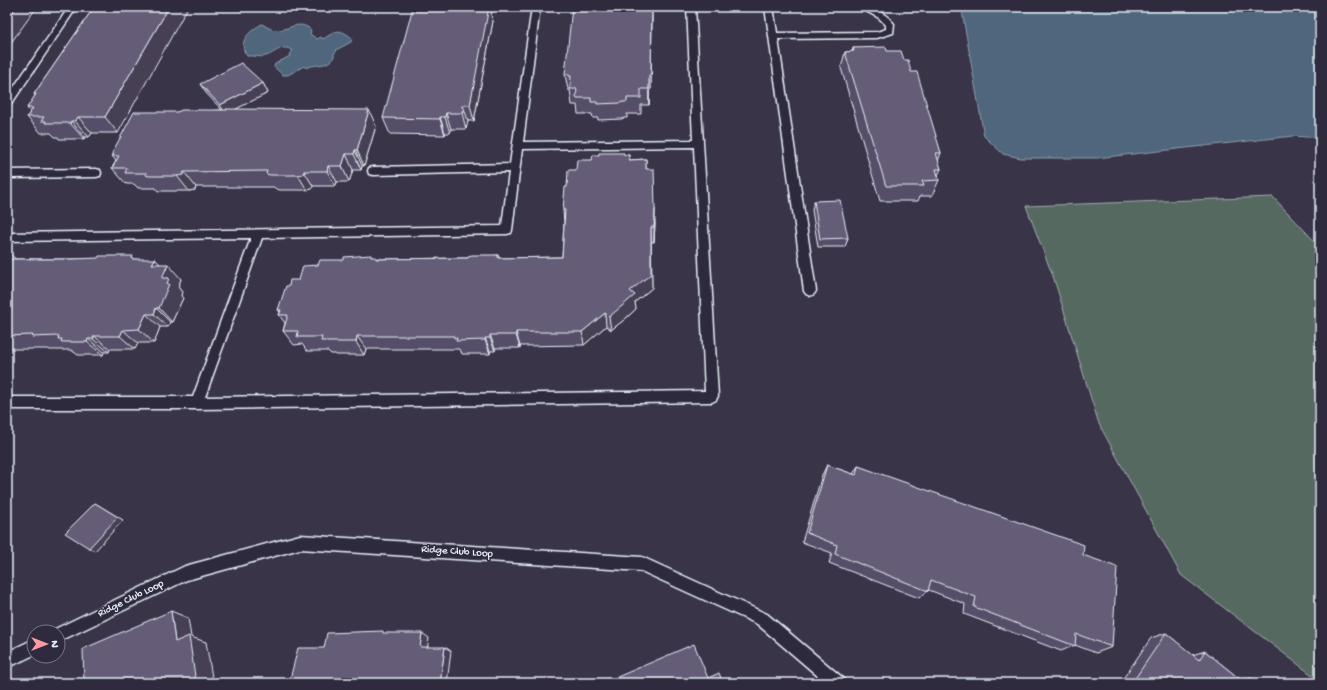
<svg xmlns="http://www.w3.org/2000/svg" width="1327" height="690" font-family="'Gochi Hand',sans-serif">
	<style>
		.green { fill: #566961; stroke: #9fadac }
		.water { fill: #50667b; stroke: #8d9ead }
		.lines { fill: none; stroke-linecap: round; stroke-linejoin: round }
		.lane-casing { stroke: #e8f1f8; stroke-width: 3 }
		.lane { fill: #2f2a3d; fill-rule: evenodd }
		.wall { fill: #574e67; stroke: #e8f1f8 }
		.shaded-wall { fill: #474054; stroke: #e8f1f8 }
		.building { fill: #655b78; stroke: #e8f1f8 }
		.labels { text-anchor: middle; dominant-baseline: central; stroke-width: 3; stroke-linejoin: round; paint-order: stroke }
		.street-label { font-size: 11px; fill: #e8f1f8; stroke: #2f2a3d }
	</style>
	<rect width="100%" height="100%" fill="#3a3449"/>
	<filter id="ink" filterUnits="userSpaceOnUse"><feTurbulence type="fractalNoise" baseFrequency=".025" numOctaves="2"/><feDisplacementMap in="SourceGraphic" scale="8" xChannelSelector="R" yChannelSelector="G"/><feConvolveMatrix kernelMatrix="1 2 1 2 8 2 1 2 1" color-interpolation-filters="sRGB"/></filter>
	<g filter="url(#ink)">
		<!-- green -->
		<path class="green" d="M 1273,197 L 1320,247 L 1320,681 L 1181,575 L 1099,424 L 1054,279 L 1026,206 Z"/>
		<!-- water -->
		<g class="water">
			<path d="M 965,7 L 1320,7 L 1320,138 L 1293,136 L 1097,158 L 1021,158 L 1003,154 L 984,136 L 962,11 Z"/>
			<path d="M 262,24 C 267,27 273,31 280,30 C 291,28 301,20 311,30 L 310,34 L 317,39 L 321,37 L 323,39 C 337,31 338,27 352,38 L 351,42 L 336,50 L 337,51 L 334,53 L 334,57 C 326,68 316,63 306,68 L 304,66 L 288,75 L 283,75 L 274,67 L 275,64 L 290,56 L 289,54 L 293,51 C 282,43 276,53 266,56 C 260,58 253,55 247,56 C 237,42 249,31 262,24 Z"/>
		</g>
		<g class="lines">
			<defs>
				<g id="lane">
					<path d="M 69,7 L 77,7 L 10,106 L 7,107 L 7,97 Z"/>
					<path d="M 532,7 L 540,7 L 523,142 L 693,140 L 687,7 L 695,7 L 718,396 L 716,400 L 712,402 L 197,409 L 7,409 L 7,397 L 193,397 L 251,238 L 7,241 L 7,233 L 502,226 L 509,172 L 373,175 L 369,174 L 368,171 L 369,168 L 373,167 L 510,164 ZM 694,147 L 705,391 L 205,397 L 262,238 L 507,234 L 511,233 L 512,230 L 522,149 Z"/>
					<path d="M 765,7 L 773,7 L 777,33 L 877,32 L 886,29 L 886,25 L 879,18 L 858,7 C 873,7 885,12 894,24 L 893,33 L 877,38 L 778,39 L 816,291 L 814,294 L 810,296 L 806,294 L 804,291 Z"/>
					<path d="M 96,169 L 100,170 L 101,173 L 100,176 L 96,177 L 7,178 L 7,170 Z"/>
					<path d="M 300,535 L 642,557 L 767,614 L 843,678 L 846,683 L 826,683 L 757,624 L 641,571 L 300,549 L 187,580 L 58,642 L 58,632 L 52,632 L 53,630 L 185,566 Z"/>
					<path d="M 34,639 L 34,655 L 7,668 L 7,652 Z"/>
				</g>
			</defs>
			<!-- lane casing -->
			<use href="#lane" class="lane-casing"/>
			<!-- lane -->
			<use href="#lane" class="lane"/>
		</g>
		<!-- wall -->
		<g class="wall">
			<path d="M 94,7 L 118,133 L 92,133 L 89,137 L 84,137 L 84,139 L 59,139 L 58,137 L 55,137 L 51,133 L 41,133 L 27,117 L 30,112 L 27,108 L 35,96 L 34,94 Z"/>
			<path d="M 493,7 L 491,15 L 493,21 L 474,121 L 468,121 L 466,129 L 451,129 L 450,133 L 445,133 L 445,135 L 390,134 L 383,118 Z"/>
			<path d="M 652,16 L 651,89 L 649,91 L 649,105 L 641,105 L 641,114 L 627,114 L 627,118 L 623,118 L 622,119 L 598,120 L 598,118 L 593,118 L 592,114 L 578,114 L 577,105 L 572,105 L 570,90 L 568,90 L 565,74 Z"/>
			<path d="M 853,48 L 887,51 L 904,60 L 911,72 L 941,153 L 938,161 L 941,169 L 938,175 L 939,180 L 932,196 L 920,196 L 918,201 L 880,201 L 841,68 L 845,52 L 852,52 Z"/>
			<path d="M 263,83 L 268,93 L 235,109 L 376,126 L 364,166 L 362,166 L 361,170 L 353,170 L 349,182 L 337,182 L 335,186 L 313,186 L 312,189 L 307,190 L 280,190 L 276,189 L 274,187 L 196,187 L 195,190 L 189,191 L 158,191 L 156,188 L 138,188 L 134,184 L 126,184 L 112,168 L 116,161 L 112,156 L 113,154 L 112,153 L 177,112 L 222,110 L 206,93 L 200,84 Z"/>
			<path d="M 624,155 L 629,155 L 629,160 L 646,159 L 646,169 L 655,224 L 654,242 L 651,242 L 652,288 L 635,302 L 636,309 L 624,320 L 611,330 L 606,326 L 584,345 L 520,346 L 520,348 L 495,348 L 495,351 L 490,351 L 490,354 L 462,354 L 461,351 L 460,351 L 459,349 L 366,349 L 364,355 L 337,355 L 335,354 L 331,354 L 328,351 L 307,351 L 302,344 L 294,345 L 283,331 L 285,323 L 279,315 L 280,312 L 278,310 L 289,286 L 299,280 L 318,265 L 372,257 L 377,259 L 468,258 L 498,255 L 499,258 L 562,257 L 564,222 L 563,210 L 567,187 L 576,170 L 592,160 Z"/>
			<path d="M 814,201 L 848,238 L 845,247 L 818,247 L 812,210 Z"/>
			<path d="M 7,254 L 16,259 L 136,259 L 160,264 L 181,279 L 178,287 L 182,292 L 181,296 L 183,298 L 172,322 L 170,322 L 168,327 L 160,327 L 154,343 L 138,343 L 135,349 L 110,349 L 109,352 L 104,352 L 103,355 L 78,355 L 71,350 L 50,350 L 48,349 L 7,349 Z"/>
			<path d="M 827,465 L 853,474 L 858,466 L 1083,555 L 1112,647 L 1096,653 L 1075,645 L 1061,651 L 964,614 L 965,604 L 929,590 L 928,591 L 919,598 L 829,563 L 832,553 L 802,542 L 822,475 Z"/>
			<path d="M 1166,633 L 1192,655 L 1205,651 L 1241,680 L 1251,678 L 1257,683 L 1120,683 L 1151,638 Z"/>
		</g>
		<!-- shaded-wall -->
		<g class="shaded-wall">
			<path d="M 16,7 L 37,7 L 10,44 L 7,46 L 7,20 Z"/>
			<path d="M 169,7 L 188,7 L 118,133 L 105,117 Z"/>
			<path d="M 487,7 L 493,7 L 491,15 L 493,21 L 474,121 L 470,105 Z"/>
			<path d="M 652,7 L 651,89 L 649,91 L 649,105 L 649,75 Z"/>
			<path d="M 263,83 L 268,93 L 226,114 L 220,105 Z"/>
			<path d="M 463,105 L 468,121 L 466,129 L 462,113 Z"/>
			<path d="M 369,110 L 376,126 L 364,166 L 357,150 Z"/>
			<path d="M 446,113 L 451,129 L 450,133 L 445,117 Z"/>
			<path d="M 78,117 L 92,133 L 89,137 L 75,121 Z"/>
			<path d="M 440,117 L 445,133 L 445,135 L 440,119 Z"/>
			<path d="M 71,121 L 84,137 L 84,139 L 70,123 Z"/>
			<path d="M 355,150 L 362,166 L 361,170 L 354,154 Z"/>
			<path d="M 346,154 L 353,170 L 349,182 L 342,166 Z"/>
			<path d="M 328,166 L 337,182 L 335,186 L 327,171 Z"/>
			<path d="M 304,171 L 313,186 L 312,189 L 307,190 L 298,175 Z"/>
			<path d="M 184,172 L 196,187 L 195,190 L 189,191 L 177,176 Z"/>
			<path d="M 655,209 L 655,224 L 654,242 L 654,227 Z"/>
			<path d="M 651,227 L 652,288 L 635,302 L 636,309 L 624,320 L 611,330 L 609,317 L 630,291 Z"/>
			<path d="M 10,254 L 27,269 L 7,259 Z"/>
			<path d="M 155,259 L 166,270 L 168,264 L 181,279 L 178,287 L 182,292 L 181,296 L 183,298 L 172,322 L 159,308 L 162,278 L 152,264 Z"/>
			<path d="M 156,308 L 170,322 L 168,327 L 154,314 Z"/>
			<path d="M 605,313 L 606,326 L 584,345 L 582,332 Z"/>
			<path d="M 146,314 L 160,327 L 154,343 L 139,329 Z"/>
			<path d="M 123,330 L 138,343 L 135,349 L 120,336 Z"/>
			<path d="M 516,332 L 520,346 L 520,348 L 516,335 Z"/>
			<path d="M 490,335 L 495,348 L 495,351 L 490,338 Z"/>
			<path d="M 94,336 L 110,349 L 109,352 L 93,339 Z"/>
			<path d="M 357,336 L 366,349 L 364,355 L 356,342 Z"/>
			<path d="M 485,338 L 490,351 L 490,354 L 485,340 Z"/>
			<path d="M 88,339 L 104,352 L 103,355 L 87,342 Z"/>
			<path d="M 95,503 L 123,520 L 95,551 L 89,548 Z"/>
			<path d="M 171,611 L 188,618 L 191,637 L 206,642 L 213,683 L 196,683 L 175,642 Z"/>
			<path d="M 422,633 L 429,638 L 427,651 L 420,647 Z"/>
			<path d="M 445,647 L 451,651 L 447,683 L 440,683 Z"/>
		</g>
		<!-- building -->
		<g class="building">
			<path d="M 7,7 L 16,7 L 7,20 Z"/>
			<path d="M 94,7 L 169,7 L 105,117 L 78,117 L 75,121 L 71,121 L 70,123 L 45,123 L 46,121 L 41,121 L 44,117 L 27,117 L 33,108 L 27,108 L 36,94 L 34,94 Z"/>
			<path d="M 413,7 L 489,7 L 470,105 L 463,105 L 462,113 L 446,113 L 445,117 L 440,117 L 440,119 L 383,118 Z"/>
			<path d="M 572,7 L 652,7 L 651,73 L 649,75 L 649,89 L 641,89 L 641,98 L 627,98 L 627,102 L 622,102 L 621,103 L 597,104 L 597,102 L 591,102 L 591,98 L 576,98 L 577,89 L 570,89 L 571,76 L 569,76 L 569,74 L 565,74 Z"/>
			<path d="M 886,47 L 887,51 L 901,51 L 904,60 L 908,60 L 911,72 L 917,72 L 941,153 L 936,153 L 941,169 L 936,169 L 939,180 L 922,181 L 924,186 L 886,186 L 845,52 L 854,51 L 853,48 Z"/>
			<path d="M 241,63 L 263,83 L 220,105 L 200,84 Z"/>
			<path d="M 226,109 L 369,110 L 357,150 L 355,150 L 354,154 L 346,154 L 342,166 L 328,166 L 327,171 L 304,171 L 303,174 L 298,175 L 270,175 L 266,174 L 267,171 L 184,172 L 183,175 L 177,176 L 149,176 L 146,175 L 147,173 L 125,173 L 127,168 L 112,168 L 119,156 L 112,156 L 114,153 L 112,153 L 134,112 L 177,112 L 182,110 L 227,110 Z"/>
			<path d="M 599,153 L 624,153 L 624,155 L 629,155 L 629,160 L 646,159 L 646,169 L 654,169 L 655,209 L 654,227 L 651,227 L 651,274 L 630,291 L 635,295 L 609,317 L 605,313 L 582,332 L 516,332 L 516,335 L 490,335 L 490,338 L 485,338 L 485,340 L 456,341 L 457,338 L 454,338 L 454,336 L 357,336 L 356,342 L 327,342 L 327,341 L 321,341 L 322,337 L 297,337 L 298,331 L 283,331 L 288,315 L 279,315 L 281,310 L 278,310 L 286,286 L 289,286 L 290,280 L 299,280 L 303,266 L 318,265 L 320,260 L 344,260 L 344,257 L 371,255 L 371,257 L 376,257 L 376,259 L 468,258 L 468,256 L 472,255 L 498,255 L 498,258 L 562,257 L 565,210 L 563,210 L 565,187 L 567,187 L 568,170 L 576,170 L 577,160 L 592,160 L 593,155 L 599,155 Z"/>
			<path d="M 840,200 L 848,238 L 820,239 L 814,201 Z"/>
			<path d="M 7,254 L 10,254 L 7,259 L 73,259 L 98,258 L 99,256 L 133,256 L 132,259 L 155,259 L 152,264 L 168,264 L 162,278 L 169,278 L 167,284 L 169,284 L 159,308 L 156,308 L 154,314 L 146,314 L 139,329 L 123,330 L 120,336 L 94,336 L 93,339 L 88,339 L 87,342 L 61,342 L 62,339 L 58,339 L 59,336 L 32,337 L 33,335 L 7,336 Z"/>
			<path d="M 827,465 L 856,475 L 858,466 L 1084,545 L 1083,555 L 1117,567 L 1112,647 L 1076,634 L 1075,646 L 974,607 L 976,597 L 931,580 L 928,591 L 835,554 L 837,545 L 807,533 Z"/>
			<path d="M 95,503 L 118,517 L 89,548 L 65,533 Z"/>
			<path d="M 171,611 L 175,642 L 189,636 L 196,683 L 83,683 L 84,683 L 83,649 Z"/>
			<path d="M 383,631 L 383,633 L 422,633 L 420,647 L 445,647 L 440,683 L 289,683 L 298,648 L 324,648 L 327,633 Z"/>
			<path d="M 1166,633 L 1199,660 L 1205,651 L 1245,683 L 1132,683 Z"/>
			<path d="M 694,644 L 708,678 L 719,673 L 723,683 L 617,683 L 615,678 Z"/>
			<path d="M 1251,678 L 1257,683 L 1248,683 Z"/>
		</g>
	</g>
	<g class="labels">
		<!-- street labels -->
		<g class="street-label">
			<text transform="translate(457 552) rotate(4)">Ridge Club Loop</text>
			<text transform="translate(131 599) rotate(-26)">Ridge Club Loop</text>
		</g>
	</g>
	<!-- margin -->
	<rect width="1327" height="690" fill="none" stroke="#2f2a3d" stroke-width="24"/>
	<rect x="12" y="12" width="1303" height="666" fill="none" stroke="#e8f1f8" stroke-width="1.5" filter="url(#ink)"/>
	<!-- north arrow -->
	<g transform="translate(46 644) rotate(90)"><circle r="19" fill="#2f2a3d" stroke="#797a88"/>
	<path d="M0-3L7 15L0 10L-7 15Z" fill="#ff9aa2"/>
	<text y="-6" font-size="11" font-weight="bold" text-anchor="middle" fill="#e8f1f8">N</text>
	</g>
</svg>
